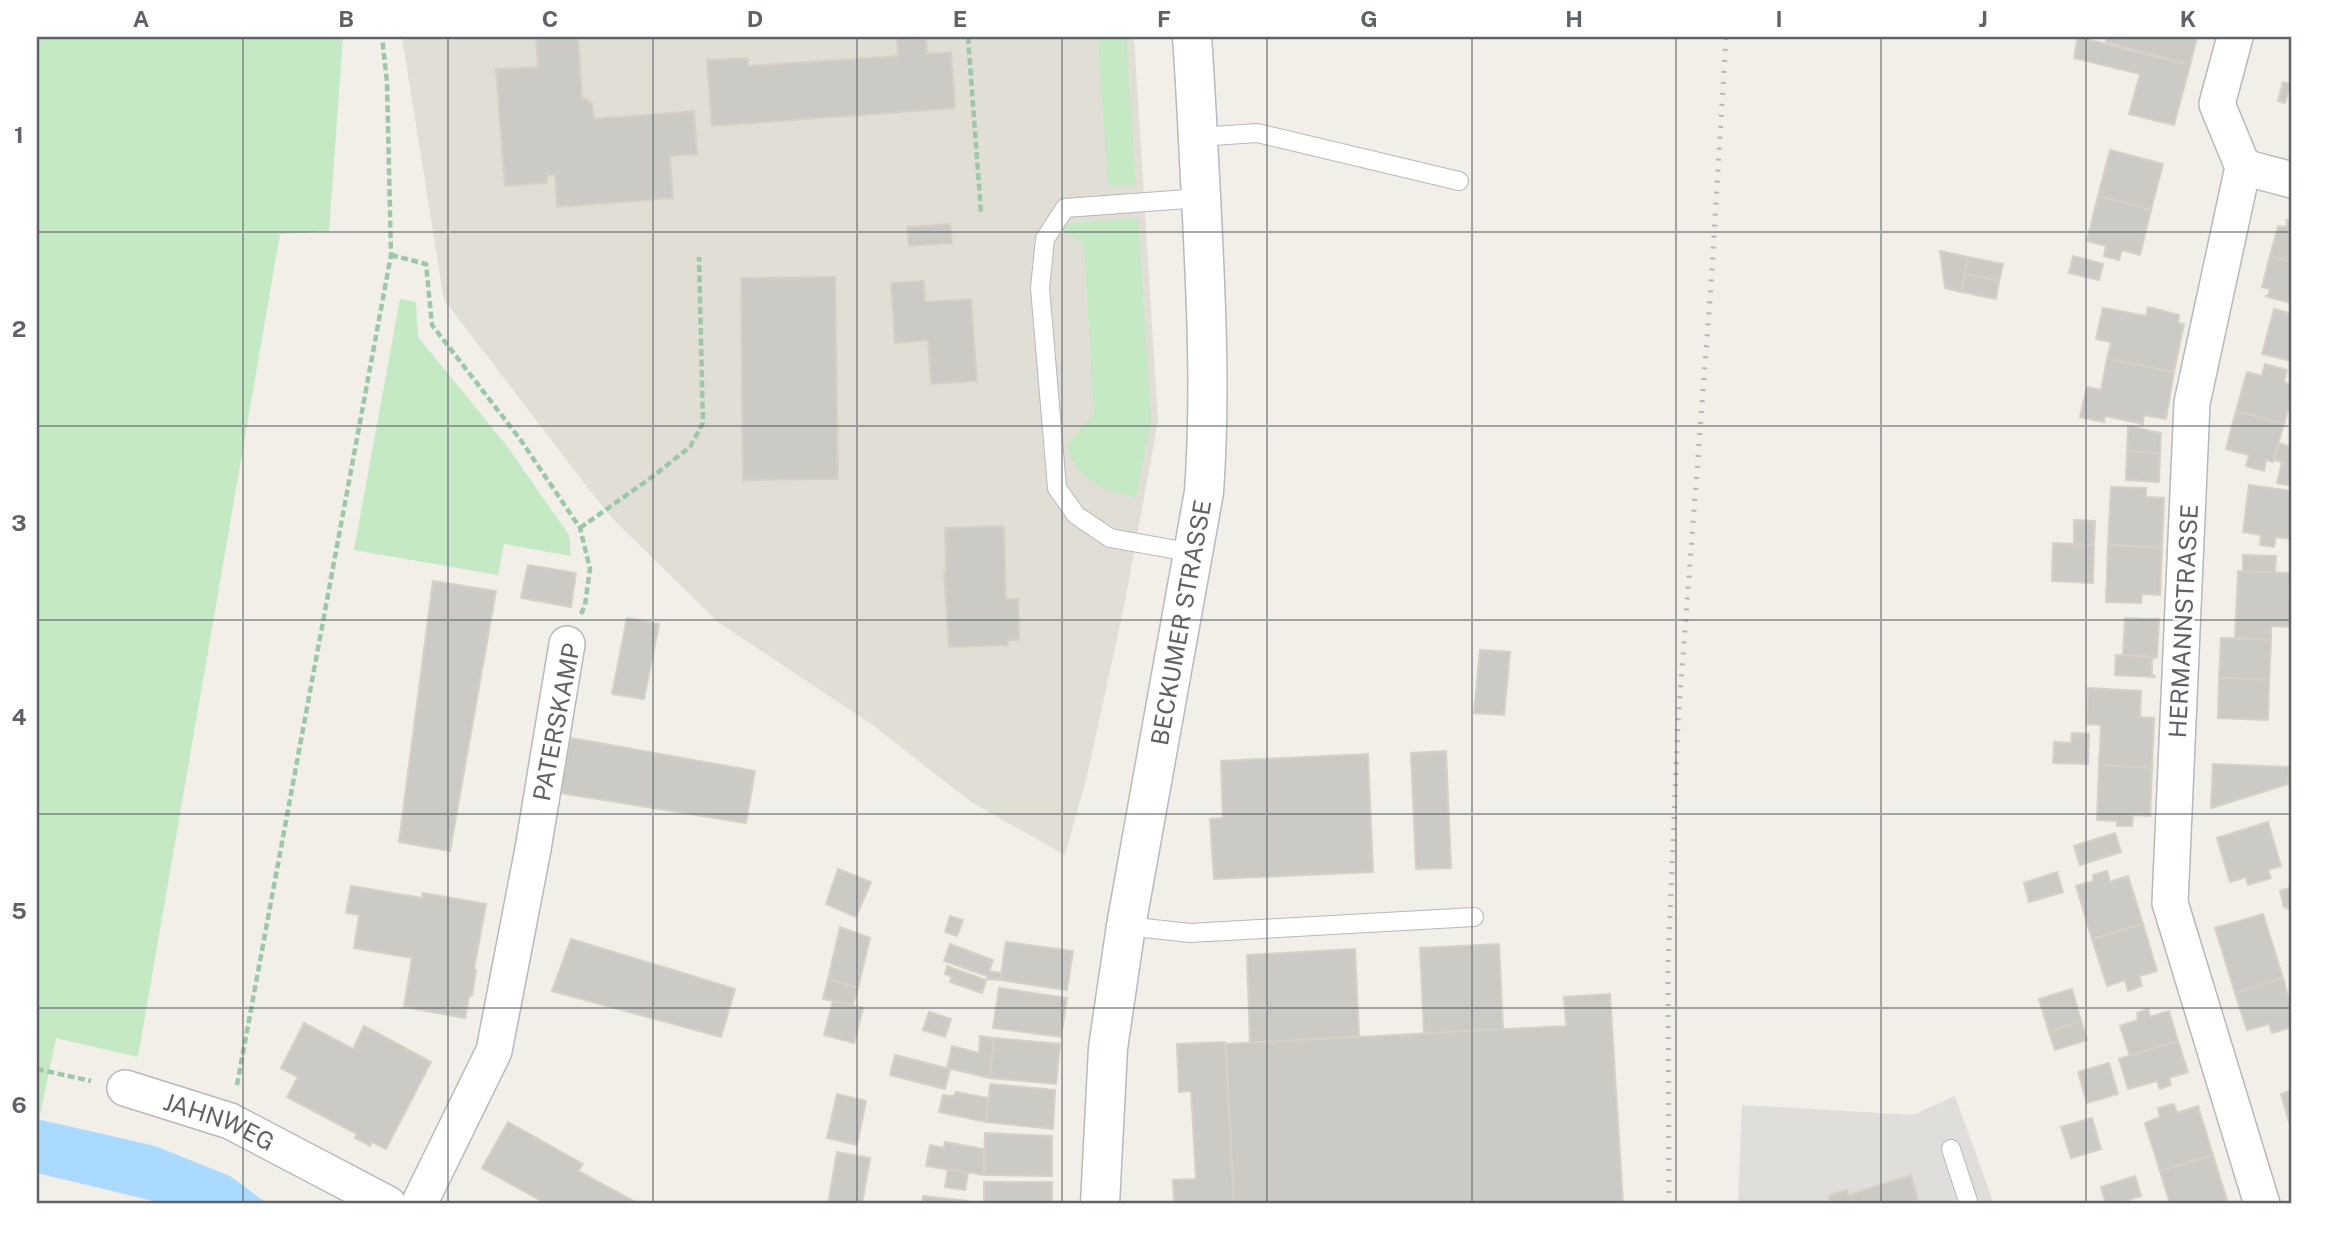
<svg xmlns="http://www.w3.org/2000/svg" width="2329" height="1241" font-family="'Public Sans',sans-serif">
	<style>
		.industrial { fill: #e0deda }
		.education { fill: #e1ded6 }
		.green { fill: #c5e8c5 }
		.water { fill: #aadaff }
		.building { fill: #cccac5; stroke: #d6d1c6; stroke-width: 2 }
		.lines { fill: none; stroke-linecap: round; stroke-linejoin: round }
		.lane-casing { stroke: #b5b8bc; stroke-width: 20 }
		.street-casing { stroke: #b5b8bc; stroke-width: 38 }
		.secondary-casing { stroke: #b6babf; stroke-width: 41 }
		.path { stroke: #9cc7a9; stroke-width: 4.5; stroke-dasharray: 7 3.5; stroke-linecap: butt }
		.lane { stroke: #fff; stroke-width: 18 }
		.street { stroke: #fff; stroke-width: 35 }
		.secondary { stroke: #fff; stroke-width: 38 }
		.rail { stroke: #b6b7b8; stroke-width: 5; stroke-dasharray: 2 9; stroke-linecap: butt }
		.grid { fill: none; stroke: #5f6368; stroke-width: 2; stroke-opacity: 0.55 }
		.labels { text-anchor: middle; dominant-baseline: central; stroke-width: 5; stroke-linejoin: round; paint-order: stroke }
		.street-label { font-size: 24px; fill: #5f6368; stroke: #fff }
		.neatline { fill: none; stroke: #5f6368; stroke-width: 2.5 }
		.grid-label { font-size: 23px; text-anchor: middle; font-weight: bold; fill: #5f6368 }
	</style>
	<rect width="100%" height="100%" fill="#f1efe8"/>
	<!-- industrial -->
	<path class="industrial" d="M 1955,1096 L 1994,1204 L 1738,1204 L 1742,1105 L 1913,1115 Z"/>
	<!-- education -->
	<path class="education" d="M 402,37 L 1134,37 L 1158,421 L 1124,607 L 1086,780 L 1065,855 L 971,802 L 874,726 L 718,622 L 613,519 L 595,497 L 444,300 Z"/>
	<!-- green -->
	<g class="green">
		<path d="M 37,37 L 343,37 L 329,231 L 280,234 L 138,1057 L 56,1038 L 39,1120 L 37,1119 Z"/>
		<path d="M 1098,37 L 1126,37 L 1136,185 L 1108,185 Z"/>
		<path d="M 1138,218 L 1151,421 L 1136,497 C 1104,492 1074,478 1067,445 L 1094,415 L 1084,245 L 1057,225 Z"/>
		<path d="M 400,299 L 416,302 L 418,337 L 507,446 L 569,535 L 571,556 L 504,544 L 498,575 L 354,550 Z"/>
	</g>
	<!-- water -->
	<path class="water" d="M 37,1119 L 155,1146 L 230,1176 L 268,1204 L 166,1204 L 37,1173 Z"/>
	<!-- building -->
	<g class="building">
		<path d="M 536,37 L 578,37 L 582,98 L 585,98 L 592,104 L 594,119 L 694,111 L 697,154 L 670,156 L 673,198 L 557,207 L 555,175 L 547,175 L 547,183 L 505,186 L 496,69 L 538,67 Z"/>
		<path d="M 897,37 L 926,37 L 927,54 L 951,52 L 955,108 L 712,126 L 707,60 L 748,58 L 748,66 L 898,56 Z"/>
		<path d="M 2078,37 L 2190,65 L 2174,125 L 2129,114 L 2140,74 L 2074,58 Z"/>
		<path d="M 2107,37 L 2197,37 L 2190,65 L 2106,42 Z"/>
		<path d="M 2283,82 L 2290,84 L 2285,103 L 2278,101 Z"/>
		<path d="M 2110,150 L 2163,164 L 2151,210 L 2098,196 Z"/>
		<path d="M 2098,196 L 2151,210 L 2140,255 L 2122,250 L 2119,260 L 2104,256 L 2106,246 L 2087,241 Z"/>
		<path d="M 2285,220 L 2292,221 L 2292,262 L 2270,256 L 2278,226 L 2286,227 L 2288,221 Z"/>
		<path d="M 950,224 L 952,243 L 909,246 L 907,227 Z"/>
		<path d="M 1940,251 L 1968,257 L 1961,292 L 1945,288 Z"/>
		<path d="M 2073,256 L 2103,264 L 2099,280 L 2069,273 Z"/>
		<path d="M 2270,256 L 2292,262 L 2291,303 L 2265,296 L 2268,296 L 2270,289 L 2262,287 Z"/>
		<path d="M 1968,257 L 2003,264 L 1999,281 L 1965,274 Z"/>
		<path d="M 1965,274 L 1999,281 L 1996,299 L 1961,292 Z"/>
		<path d="M 835,277 L 838,479 L 743,480 L 741,278 Z"/>
		<path d="M 924,281 L 925,302 L 971,299 L 977,381 L 931,384 L 928,340 L 895,343 L 891,283 Z"/>
		<path d="M 2148,307 L 2179,315 L 2178,323 L 2184,324 L 2174,372 L 2107,359 L 2111,342 L 2096,339 L 2103,308 L 2146,316 Z"/>
		<path d="M 2274,309 L 2292,314 L 2291,361 L 2262,354 Z"/>
		<path d="M 2107,359 L 2174,372 L 2166,419 L 2144,415 L 2143,424 L 2105,416 L 2104,422 L 2080,417 L 2087,387 L 2101,390 Z"/>
		<path d="M 2265,364 L 2287,370 L 2284,382 L 2292,385 L 2292,395 L 2284,424 L 2236,411 L 2247,372 L 2262,376 Z"/>
		<path d="M 2236,411 L 2284,424 L 2273,462 L 2266,460 L 2264,471 L 2246,466 L 2249,455 L 2226,449 Z"/>
		<path d="M 2128,426 L 2161,433 L 2160,453 L 2127,451 Z"/>
		<path d="M 2279,443 L 2292,447 L 2292,465 L 2274,460 Z"/>
		<path d="M 2127,451 L 2160,453 L 2159,482 L 2126,480 Z"/>
		<path d="M 2282,462 L 2292,465 L 2292,486 L 2277,483 Z"/>
		<path d="M 2249,485 L 2292,491 L 2292,539 L 2276,537 L 2274,547 L 2260,545 L 2261,535 L 2243,532 Z"/>
		<path d="M 2111,487 L 2146,488 L 2146,497 L 2164,498 L 2162,548 L 2108,545 Z"/>
		<path d="M 2074,520 L 2095,521 L 2094,545 L 2074,544 Z"/>
		<path d="M 1004,526 L 1006,600 L 1018,599 L 1019,640 L 1008,640 L 1008,645 L 949,647 L 944,572 L 946,572 L 945,528 Z"/>
		<path d="M 2053,543 L 2094,545 L 2093,583 L 2052,581 Z"/>
		<path d="M 2108,545 L 2162,548 L 2160,595 L 2142,594 L 2141,603 L 2106,602 Z"/>
		<path d="M 2243,555 L 2276,556 L 2275,573 L 2243,571 Z"/>
		<path d="M 528,565 L 576,573 L 571,607 L 521,598 Z"/>
		<path d="M 2238,571 L 2290,573 L 2289,597 L 2292,597 L 2292,627 L 2271,626 L 2271,640 L 2235,638 Z"/>
		<path d="M 433,581 L 496,591 L 450,851 L 399,842 Z"/>
		<path d="M 627,618 L 659,624 L 644,699 L 612,694 Z"/>
		<path d="M 2125,618 L 2159,619 L 2157,657 L 2123,656 Z"/>
		<path d="M 2221,638 L 2271,640 L 2269,680 L 2219,678 Z"/>
		<path d="M 1480,650 L 1510,652 L 1504,715 L 1474,713 Z"/>
		<path d="M 2116,655 L 2157,657 L 2152,659 L 2152,675 L 2156,677 L 2115,675 Z"/>
		<path d="M 2219,678 L 2269,680 L 2268,720 L 2218,718 Z"/>
		<path d="M 2088,688 L 2141,691 L 2140,717 L 2154,718 L 2152,768 L 2099,765 L 2101,725 L 2087,724 Z"/>
		<path d="M 2072,733 L 2089,734 L 2088,764 L 2053,763 L 2054,742 L 2071,743 Z"/>
		<path d="M 571,738 L 755,771 L 746,823 L 560,793 Z"/>
		<path d="M 1446,751 L 1451,868 L 1416,869 L 1411,753 Z"/>
		<path d="M 1368,754 L 1373,872 L 1214,879 L 1210,819 L 1223,818 L 1221,761 Z"/>
		<path d="M 2213,764 L 2289,767 L 2288,784 L 2211,808 Z"/>
		<path d="M 2099,765 L 2152,768 L 2150,816 L 2133,815 L 2132,826 L 2117,826 L 2117,821 L 2097,820 Z"/>
		<path d="M 2268,822 L 2281,866 L 2268,870 L 2271,878 L 2248,885 L 2246,877 L 2230,882 L 2217,838 Z"/>
		<path d="M 2115,833 L 2121,852 L 2080,865 L 2074,846 Z"/>
		<path d="M 838,869 L 871,882 L 856,917 L 826,904 Z"/>
		<path d="M 2107,871 L 2110,882 L 2128,876 L 2143,924 L 2092,939 L 2076,886 L 2094,881 L 2093,875 Z"/>
		<path d="M 2057,872 L 2063,892 L 2029,902 L 2024,883 Z"/>
		<path d="M 351,886 L 422,898 L 423,893 L 486,904 L 474,969 L 476,970 L 472,996 L 469,996 L 465,1018 L 404,1007 L 412,958 L 354,948 L 359,915 L 346,913 Z"/>
		<path d="M 2292,887 L 2292,908 L 2289,909 L 2284,907 L 2280,891 Z"/>
		<path d="M 2263,914 L 2283,978 L 2235,993 L 2215,928 Z"/>
		<path d="M 950,916 L 963,920 L 957,936 L 945,932 Z"/>
		<path d="M 2143,924 L 2157,971 L 2139,976 L 2142,986 L 2128,991 L 2125,980 L 2107,986 L 2092,939 Z"/>
		<path d="M 840,927 L 870,938 L 858,988 L 828,979 Z"/>
		<path d="M 571,939 L 735,989 L 721,1037 L 552,991 Z"/>
		<path d="M 1006,942 L 1073,951 L 1067,990 L 1000,980 Z"/>
		<path d="M 950,944 L 993,960 L 989,971 L 1001,973 L 1000,980 L 987,979 L 987,976 L 944,961 Z"/>
		<path d="M 1499,944 L 1503,1029 L 1424,1033 L 1420,948 Z"/>
		<path d="M 1355,949 L 1359,1036 L 1250,1043 L 1247,955 Z"/>
		<path d="M 947,966 L 986,980 L 982,993 L 950,982 L 952,977 L 945,974 Z"/>
		<path d="M 2283,978 L 2289,1000 L 2292,999 L 2292,1027 L 2272,1033 L 2269,1024 L 2247,1030 L 2235,993 Z"/>
		<path d="M 828,979 L 858,988 L 853,1005 L 823,999 Z"/>
		<path d="M 999,988 L 1067,998 L 1061,1037 L 993,1028 Z"/>
		<path d="M 2072,989 L 2081,1021 L 2049,1032 L 2039,999 Z"/>
		<path d="M 1610,994 L 1623,1204 L 1234,1204 L 1226,1044 L 1566,1026 L 1564,997 Z"/>
		<path d="M 833,1001 L 863,1008 L 854,1043 L 824,1035 Z"/>
		<path d="M 2148,1009 L 2150,1017 L 2169,1011 L 2178,1041 L 2130,1056 L 2120,1026 L 2138,1020 L 2137,1013 Z"/>
		<path d="M 929,1012 L 951,1019 L 945,1037 L 923,1030 Z"/>
		<path d="M 2081,1021 L 2087,1040 L 2055,1050 L 2049,1032 Z"/>
		<path d="M 304,1023 L 353,1049 L 364,1026 L 431,1062 L 386,1149 L 372,1142 L 370,1146 L 355,1138 L 357,1134 L 287,1097 L 298,1077 L 281,1068 Z"/>
		<path d="M 980,1036 L 994,1038 L 990,1078 L 947,1068 L 952,1046 L 979,1053 Z"/>
		<path d="M 994,1038 L 1060,1044 L 1056,1084 L 990,1078 Z"/>
		<path d="M 2178,1041 L 2188,1072 L 2169,1078 L 2171,1085 L 2160,1089 L 2157,1081 L 2128,1089 L 2119,1059 Z"/>
		<path d="M 1225,1042 L 1234,1204 L 1174,1204 L 1173,1180 L 1196,1179 L 1191,1091 L 1179,1092 L 1177,1044 Z"/>
		<path d="M 895,1055 L 950,1069 L 945,1089 L 890,1075 Z"/>
		<path d="M 2109,1063 L 2118,1094 L 2087,1103 L 2078,1072 Z"/>
		<path d="M 990,1084 L 1055,1090 L 1053,1129 L 986,1122 Z"/>
		<path d="M 2292,1090 L 2292,1132 L 2281,1094 Z"/>
		<path d="M 956,1092 L 988,1098 L 986,1122 L 939,1112 L 943,1095 L 954,1096 Z"/>
		<path d="M 837,1094 L 866,1101 L 857,1145 L 827,1138 Z"/>
		<path d="M 2174,1104 L 2177,1113 L 2198,1106 L 2213,1155 L 2160,1171 L 2145,1123 L 2160,1117 L 2158,1108 Z"/>
		<path d="M 2092,1118 L 2101,1149 L 2071,1158 L 2061,1127 Z"/>
		<path d="M 508,1122 L 583,1164 L 578,1171 L 639,1204 L 547,1204 L 482,1168 Z"/>
		<path d="M 985,1133 L 1052,1136 L 1052,1176 L 984,1175 Z"/>
		<path d="M 945,1142 L 984,1149 L 984,1175 L 926,1166 L 930,1145 L 944,1148 Z"/>
		<path d="M 837,1152 L 870,1158 L 862,1204 L 828,1204 Z"/>
		<path d="M 2213,1155 L 2227,1200 L 2214,1204 L 2170,1204 L 2160,1171 Z"/>
		<path d="M 948,1169 L 968,1173 L 965,1190 L 945,1187 Z"/>
		<path d="M 1911,1175 L 1918,1200 L 1903,1204 L 1852,1204 L 1849,1195 Z"/>
		<path d="M 2135,1176 L 2141,1196 L 2115,1204 L 2106,1204 L 2101,1187 Z"/>
		<rect x="984" y="1182" width="68" height="22"/>
		<path d="M 1847,1190 L 1852,1204 L 1831,1204 L 1828,1196 Z"/>
		<path d="M 923,1196 L 968,1201 L 968,1204 L 922,1204 Z"/>
	</g>
	<g class="lines">
		<defs>
			<g id="lane">
				<path d="M 1198,137 L 1257,133 L 1459,181"/>
				<path d="M 1194,553 L 1110,538 L 1076,515 L 1057,488 L 1040,288 L 1045,239 L 1065,208 L 1201,198"/>
				<path d="M 1126,926 L 1190,933 L 1474,917"/>
				<path d="M 1951,1149 L 1969,1204"/>
			</g>
			<g id="street">
				<path d="M 2235,37 L 2217,104 L 2243,167 L 2192,403 L 2170,903 L 2262,1204"/>
				<path d="M 2243,167 L 2292,180"/>
				<path id="s1" d="M 125,1088 L 230,1121 L 388,1204"/>
				<path d="M 419,1204 L 494,1051 L 533,849 L 567,644"/>
			</g>
			<g id="secondary">
				<path id="s2" d="M 1100,1204 L 1108,1048 L 1126,926 L 1204,492 C 1211,394 1206,296 1201,197 C 1198,144 1196,90 1192,37"/>
			</g>
		</defs>
		<!-- lane casing -->
		<use href="#lane" class="lane-casing"/>
		<!-- street casing -->
		<use href="#street" class="street-casing"/>
		<!-- secondary casing -->
		<use href="#secondary" class="secondary-casing"/>
		<!-- path -->
		<g class="path">
			<path d="M 968,37 L 981,213"/>
			<path d="M 391,255 L 426,264 L 432,325 L 520,439 L 580,528 L 590,569 L 585,605 L 581,614"/>
			<path d="M 580,528 L 652,477 L 690,447 L 703,423 L 699,257"/>
			<path d="M 37,1069 L 91,1081"/>
			<path d="M 237,1085 L 391,255 L 387,82 L 382,37"/>
		</g>
		<!-- lane -->
		<use href="#lane" class="lane"/>
		<!-- street -->
		<use href="#street" class="street"/>
		<!-- secondary -->
		<use href="#secondary" class="secondary"/>
		<!-- rail -->
		<path class="rail" d="M 1669,1204 L 1668,966 L 1678,722 L 1711,285 L 1726,37"/>
	</g>
	<!-- grid -->
	<path class="grid" d="M 243,37 L 243,1204M 448,37 L 448,1204M 653,37 L 653,1204M 857,37 L 857,1204M 1062,37 L 1062,1204M 1267,37 L 1267,1204M 1472,37 L 1472,1204M 1676,37 L 1676,1204M 1881,37 L 1881,1204M 2086,37 L 2086,1204M 37,232 L 2292,232M 37,426 L 2292,426M 37,620 L 2292,620M 37,814 L 2292,814M 37,1008 L 2292,1008"/>
	<g class="labels">
		<!-- street labels -->
		<g class="street-label">
			<text transform="translate(2183 621) rotate(-87)">HERMANNSTRASSE</text>
			<text stroke="none"><textPath href="#s2" startOffset="588">BECKUMER STRASSE</textPath></text>
			<text transform="translate(556 722) rotate(-79)">PATERSKAMP</text>
			<text stroke="none"><textPath href="#s1" startOffset="100">JAHNWEG</textPath></text>
		</g>
	</g>
	<!-- border -->
	<rect width="2329" height="1241" fill="none" stroke="#ffffff" stroke-width="77"/>
	<rect x="38" y="38" width="2252" height="1164" class="neatline"/>
	<g class="grid-label">
		<text x="141" y="27">A</text>
		<text x="346" y="27">B</text>
		<text x="550" y="27">C</text>
		<text x="755" y="27">D</text>
		<text x="960" y="27">E</text>
		<text x="1164" y="27">F</text>
		<text x="1369" y="27">G</text>
		<text x="1574" y="27">H</text>
		<text x="1779" y="27">I</text>
		<text x="1983" y="27">J</text>
		<text x="2188" y="27">K</text>
		<text x="19" y="143">1</text>
		<text x="19" y="337">2</text>
		<text x="19" y="531">3</text>
		<text x="19" y="725">4</text>
		<text x="19" y="919">5</text>
		<text x="19" y="1113">6</text>
	</g>
</svg>
